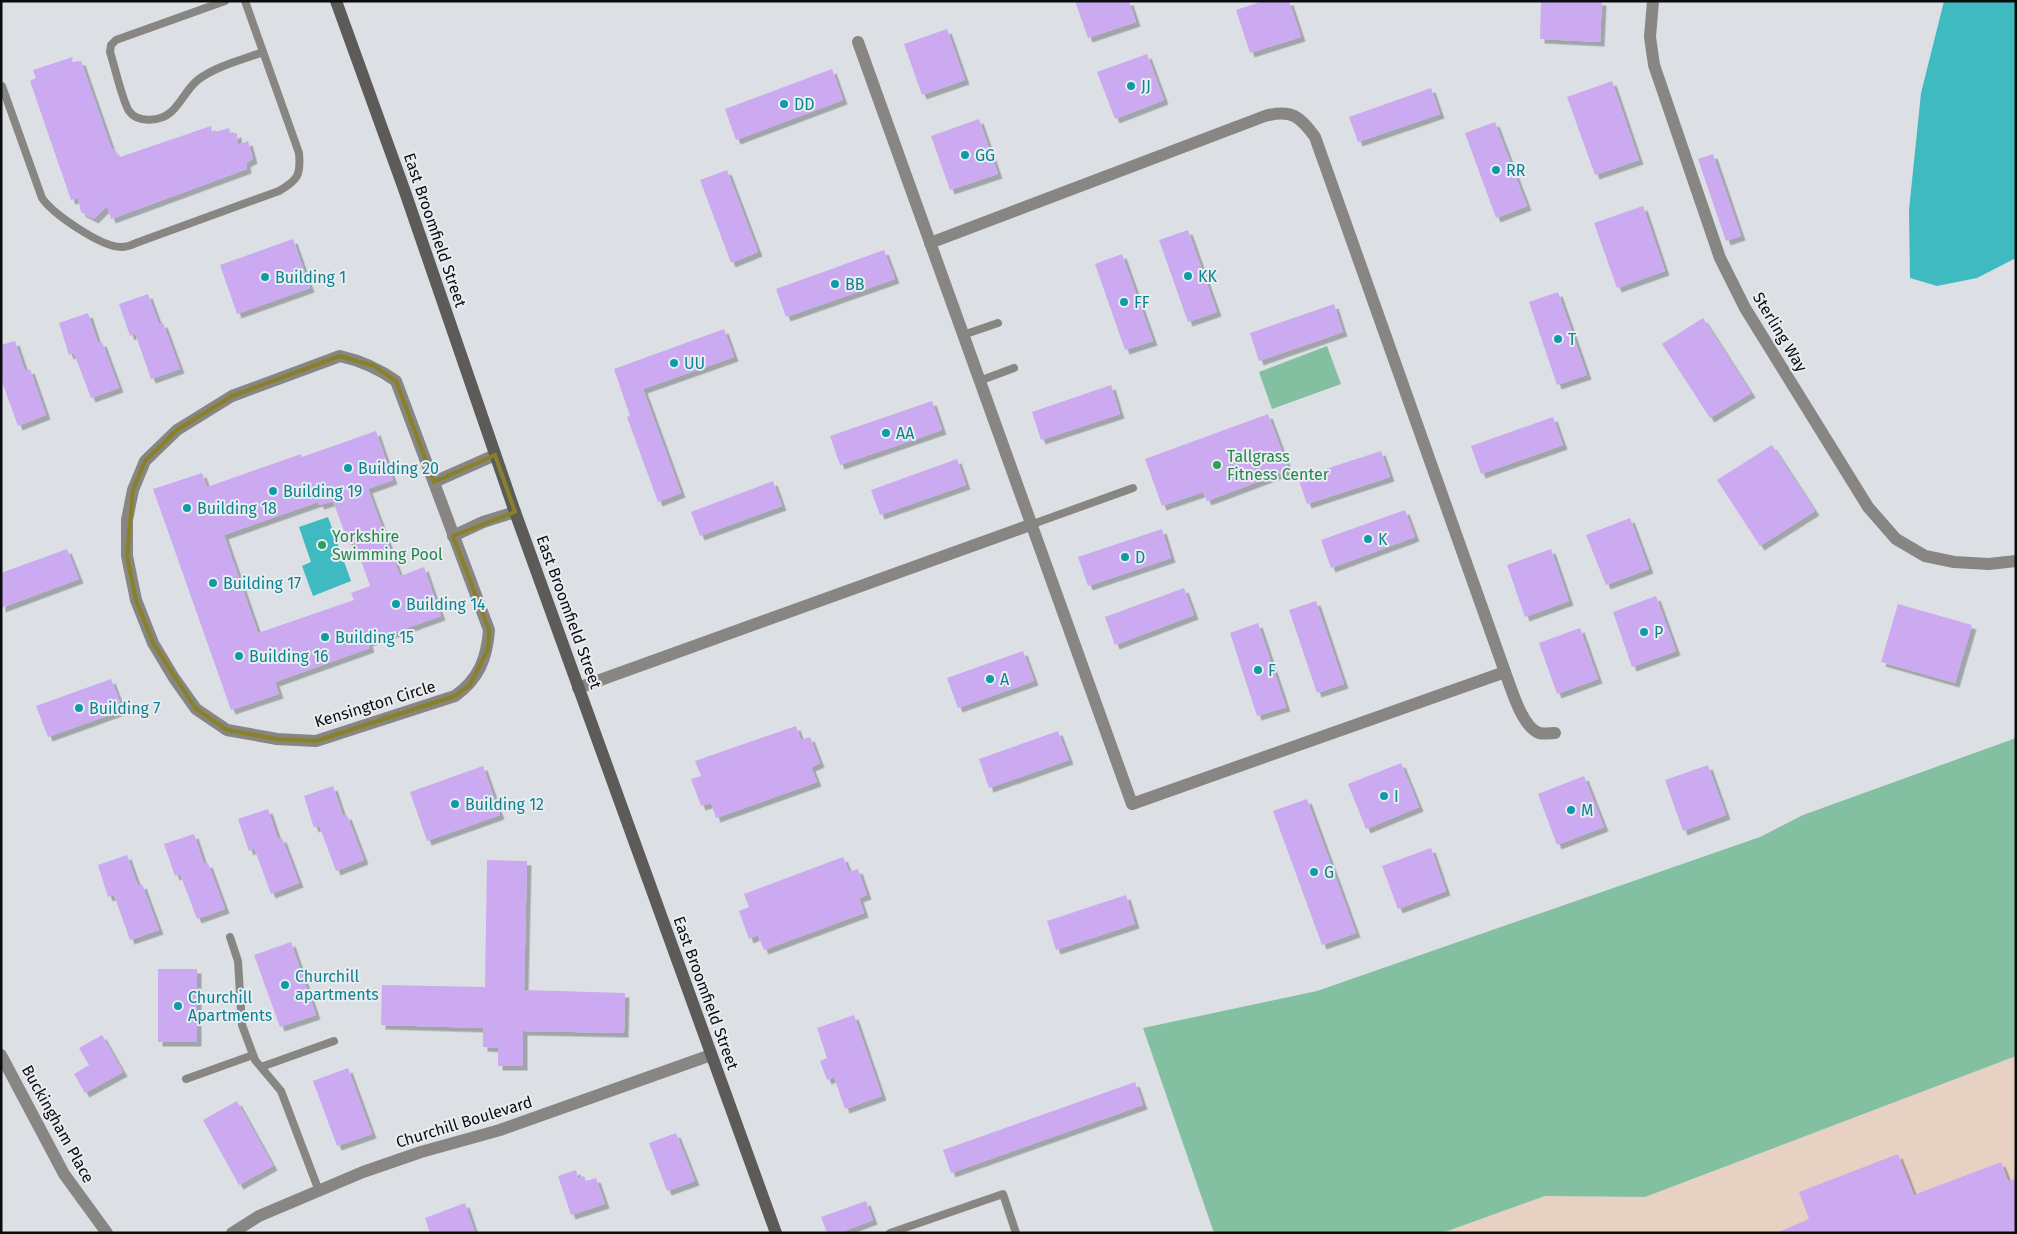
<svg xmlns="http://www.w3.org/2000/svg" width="2017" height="1234" font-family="'Fira Sans',sans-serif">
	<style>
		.commercial { fill: #e6d1c3 }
		.green { fill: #83c0a2 }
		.water { fill: #3fbac1 }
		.building { fill: #cbaaf2; fill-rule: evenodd; filter: url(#shadow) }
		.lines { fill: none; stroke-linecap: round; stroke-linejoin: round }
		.service { stroke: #878683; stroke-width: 8 }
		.minor { stroke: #878683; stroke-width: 12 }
		.secondary { stroke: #5d5b58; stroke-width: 12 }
		.marked { fill: none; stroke: #898128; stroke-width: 4; stroke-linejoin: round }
		.culture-dot { fill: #0f9aa8; stroke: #e9edf2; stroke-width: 2 }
		.leisure-dot { fill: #2e9e5b; stroke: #e9edf2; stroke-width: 2 }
		.labels { text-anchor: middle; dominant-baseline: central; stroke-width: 4; stroke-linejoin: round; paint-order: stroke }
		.culture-label { font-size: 16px; fill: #0d838f; stroke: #e9edf2; text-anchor: start }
		.street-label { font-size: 16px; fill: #0b0c0e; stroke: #e9edf2 }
		.leisure-label { font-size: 16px; fill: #27864d; stroke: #e9edf2; text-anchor: start }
	</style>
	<defs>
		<filter id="shadow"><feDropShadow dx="4.5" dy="4.5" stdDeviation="0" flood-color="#0004"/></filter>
	</defs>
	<rect width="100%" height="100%" fill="#dce0e5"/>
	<!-- commercial -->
	<path class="commercial" d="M 2016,1056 L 2016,1233 L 1442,1233 L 1545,1196 L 1645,1197 Z"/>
	<!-- green -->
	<g class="green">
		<path d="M 1327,346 L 1341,384 L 1272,409 L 1259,372 Z"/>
		<path d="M 2016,738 L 2016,1056 L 1645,1197 L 1545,1196 L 1442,1233 L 1214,1233 L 1143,1028 L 1317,991 L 1760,837 L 1803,815 Z"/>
	</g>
	<!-- water -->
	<g class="water">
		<path d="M 1944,1 L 2016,1 L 2016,258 L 1977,278 L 1937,286 L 1910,278 L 1909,210 L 1921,93 Z"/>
		<path d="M 328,517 L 351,581 L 313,596 L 302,566 L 311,562 L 299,527 Z"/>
	</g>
	<!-- building -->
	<g class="building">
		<path d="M 1075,1 L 1129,1 L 1136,22 L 1088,38 Z"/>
		<path d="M 1263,1 L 1289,1 L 1301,37 L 1250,53 L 1236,10 Z"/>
		<path d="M 1541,1 L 1602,1 L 1600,42 L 1540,39 Z"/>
		<path d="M 947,29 L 965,80 L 922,95 L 904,44 Z"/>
		<path d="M 1147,54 L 1164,100 L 1115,119 L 1097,72 Z"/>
		<path d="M 73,57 L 72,62 L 81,61 L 111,147 L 120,157 L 211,126 L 212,133 L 229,128 L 231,135 L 237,133 L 238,145 L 248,141 L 253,159 L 246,163 L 247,169 L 111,219 L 107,206 L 94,219 L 81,212 L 78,198 L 71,200 L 30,81 L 36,78 L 33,70 Z"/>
		<path d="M 832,69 L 843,100 L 736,140 L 725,109 Z"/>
		<path d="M 1612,81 L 1639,160 L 1595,175 L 1567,97 Z"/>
		<path d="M 1431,88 L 1440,114 L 1358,142 L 1349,117 Z"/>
		<path d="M 979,119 L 998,174 L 950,190 L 931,136 Z"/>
		<path d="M 1495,122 L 1527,206 L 1496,218 L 1465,133 Z"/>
		<path d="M 1713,154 L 1741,236 L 1726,241 L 1698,159 Z"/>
		<path d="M 727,170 L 758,252 L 731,263 L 700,180 Z"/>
		<path d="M 1643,206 L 1665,271 L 1617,288 L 1594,223 Z"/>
		<path d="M 1188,230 L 1217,312 L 1188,322 L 1159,240 Z"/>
		<path d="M 293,239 L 310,288 L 237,314 L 220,265 Z"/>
		<path d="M 884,250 L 895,279 L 786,317 L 776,289 Z"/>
		<path d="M 1122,254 L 1153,341 L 1125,350 L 1095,264 Z"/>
		<path d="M 1558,292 L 1587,375 L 1557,385 L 1529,302 Z"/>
		<path d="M 148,294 L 159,324 L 163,323 L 180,369 L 151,379 L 135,333 L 130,336 L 119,304 Z"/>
		<path d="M 1334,304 L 1343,332 L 1259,361 L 1250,333 Z"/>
		<path d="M 88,313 L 98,343 L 102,342 L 119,388 L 91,398 L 74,353 L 69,355 L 59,323 Z"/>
		<path d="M 1703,318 L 1751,393 L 1710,418 L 1662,344 Z"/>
		<path d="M 724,329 L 734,357 L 643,389 L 681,493 L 658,502 L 627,417 L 630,416 L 614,369 Z"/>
		<path d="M 15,341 L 25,371 L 30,369 L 46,415 L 18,426 L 1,379 L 1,345 Z"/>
		<path d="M 1111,385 L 1120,414 L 1041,440 L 1032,412 Z"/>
		<path d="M 932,401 L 942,430 L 840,465 L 830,436 Z"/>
		<path d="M 1268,414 L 1289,470 L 1207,501 L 1203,492 L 1162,506 L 1145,459 Z"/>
		<path d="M 1553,417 L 1563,445 L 1481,474 L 1471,446 Z"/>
		<path d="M 376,431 L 393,480 L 368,489 L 400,576 L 424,567 L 441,616 L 368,642 L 370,648 L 275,682 L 279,694 L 231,710 L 153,489 L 202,473 L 207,487 L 301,454 L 302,457 ZM 333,501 L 349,545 L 355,543 L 370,586 L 351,593 L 354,600 L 258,633 L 224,535 L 318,502 L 320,505 Z"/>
		<path d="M 1772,445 L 1815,511 L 1760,546 L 1717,480 Z"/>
		<path d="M 1381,451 L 1390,477 L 1307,504 L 1298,478 Z"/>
		<path d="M 957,459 L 966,485 L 880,515 L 871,490 Z"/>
		<path d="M 773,481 L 782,506 L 700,536 L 691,512 Z"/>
		<path d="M 1405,510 L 1415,537 L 1331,568 L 1321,540 Z"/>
		<path d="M 1630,518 L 1649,569 L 1606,585 L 1586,535 Z"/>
		<path d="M 1162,529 L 1171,558 L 1088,586 L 1078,557 Z"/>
		<path d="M 67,549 L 79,579 L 1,608 L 1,573 Z"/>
		<path d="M 1551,549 L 1569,601 L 1525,617 L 1507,565 Z"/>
		<path d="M 1184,588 L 1194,615 L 1115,645 L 1105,617 Z"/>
		<path d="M 1656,596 L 1676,651 L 1632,667 L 1613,612 Z"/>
		<path d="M 1316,601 L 1344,684 L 1317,693 L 1289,610 Z"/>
		<path d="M 1898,604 L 1972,625 L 1955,683 L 1881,662 Z"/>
		<path d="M 1258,623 L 1286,707 L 1257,716 L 1230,633 Z"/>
		<path d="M 1580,628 L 1598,679 L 1557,694 L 1539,643 Z"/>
		<path d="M 1023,651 L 1034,681 L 958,708 L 947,678 Z"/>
		<path d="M 111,679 L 123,710 L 48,737 L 36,706 Z"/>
		<path d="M 796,726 L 801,740 L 810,737 L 820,763 L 811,767 L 817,782 L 716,818 L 711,803 L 701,806 L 691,779 L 701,776 L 695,761 Z"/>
		<path d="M 1058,731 L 1069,760 L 989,788 L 979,759 Z"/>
		<path d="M 1401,763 L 1419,807 L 1366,829 L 1348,784 Z"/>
		<path d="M 1708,765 L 1726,815 L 1683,831 L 1665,780 Z"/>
		<path d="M 483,766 L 500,815 L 427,841 L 410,792 Z"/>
		<path d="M 1584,776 L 1604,827 L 1557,845 L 1538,794 Z"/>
		<path d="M 333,786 L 343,816 L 347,815 L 364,860 L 336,871 L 319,825 L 314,828 L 304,796 Z"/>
		<path d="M 1307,799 L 1356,933 L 1322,945 L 1273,811 Z"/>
		<path d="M 268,809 L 278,839 L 282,838 L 299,883 L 271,894 L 254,848 L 249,851 L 238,819 Z"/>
		<path d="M 194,834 L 204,864 L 208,863 L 225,909 L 197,919 L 180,874 L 175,876 L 164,844 Z"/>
		<path d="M 1431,848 L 1446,891 L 1398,909 L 1382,866 Z"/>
		<path d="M 127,855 L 138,886 L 142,884 L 159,930 L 130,940 L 114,895 L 108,897 L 98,865 Z"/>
		<path d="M 843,857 L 849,872 L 858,869 L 867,895 L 859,898 L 864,913 L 764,950 L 758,935 L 749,939 L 739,911 L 749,907 L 744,894 Z"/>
		<path d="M 487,860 L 527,861 L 524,990 L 625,993 L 624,1033 L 523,1031 L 523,1066 L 498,1066 L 498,1048 L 483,1047 L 483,1028 L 381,1025 L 382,985 L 485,987 Z"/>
		<path d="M 1126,895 L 1135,924 L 1056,950 L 1047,921 Z"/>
		<path d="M 291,942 L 316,1015 L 280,1027 L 254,955 Z"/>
		<rect x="158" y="969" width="39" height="73"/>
		<path d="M 854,1015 L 882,1096 L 845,1109 L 834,1077 L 827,1080 L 820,1061 L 827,1058 L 817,1028 Z"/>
		<path d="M 102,1035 L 123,1072 L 85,1093 L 74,1074 L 89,1065 L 79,1048 Z"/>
		<path d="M 348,1068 L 372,1134 L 337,1146 L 313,1081 Z"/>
		<path d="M 1135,1082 L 1143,1105 L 951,1173 L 943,1150 Z"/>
		<path d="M 237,1101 L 273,1166 L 239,1185 L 203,1120 Z"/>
		<path d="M 676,1133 L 695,1181 L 667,1191 L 649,1143 Z"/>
		<path d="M 1898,1154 L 1914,1195 L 2001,1162 L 2008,1181 L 2016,1179 L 2016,1233 L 1776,1233 L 1809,1219 L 1799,1192 Z"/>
		<path d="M 576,1170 L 578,1178 L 584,1176 L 586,1181 L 596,1178 L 605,1204 L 571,1215 L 558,1176 Z"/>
		<path d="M 866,1201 L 873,1220 L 839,1233 L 827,1233 L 821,1217 Z"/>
		<path d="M 465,1203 L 475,1233 L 430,1233 L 425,1218 Z"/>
	</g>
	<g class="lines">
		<!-- service -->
		<g class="service">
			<path d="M 225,1 L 116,40 L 111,45 L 110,52 C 115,67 122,100 129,111 C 138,124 161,121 171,112 C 182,102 187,88 199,79 C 217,66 242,60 263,52"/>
			<path d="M 2,86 L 42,198 C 53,214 101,247 121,247 C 126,247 132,245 136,243 L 279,191 C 298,180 301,175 299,153 L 245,1"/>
			<path d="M 963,335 L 998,323"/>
			<path d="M 979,381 L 1014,368"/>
			<path d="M 1030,525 L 1133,488"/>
			<path d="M 230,937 L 238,961 L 242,1025 L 255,1060 L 281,1091 L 319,1191"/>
			<path d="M 261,1067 L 334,1041"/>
			<path d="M 186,1079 L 253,1055"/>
			<path d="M 890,1233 L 1003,1194 L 1016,1233"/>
		</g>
		<!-- minor -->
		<g class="minor">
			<path d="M 1653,1 L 1650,37 L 1654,65 L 1720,258 L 1745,308 L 1868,507 L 1896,539 L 1925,556 L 1954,562 L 1989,564 L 2016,561"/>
			<path d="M 858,42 L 1132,804 L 1505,672"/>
			<path d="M 930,243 L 1265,116 C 1291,109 1300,116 1315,137 L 1505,672 C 1511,688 1522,727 1539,733 C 1544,734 1550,733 1555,733"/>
			<path d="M 340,356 C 362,361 378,368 396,381 L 489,630 C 487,658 479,679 455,696 L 316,741 L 277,739 L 227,730 L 196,709 L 174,678 L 153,643 L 136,600 L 127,556 L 127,520 L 133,490 L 145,461 L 177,430 L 232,396 Z"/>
			<path d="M 434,482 L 495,455"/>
			<path d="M 453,536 L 483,522 L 515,512"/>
			<path d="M 578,688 L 1030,525"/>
			<path d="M 1,1055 L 64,1174 L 107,1233"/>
			<path d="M 232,1233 L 259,1216 L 363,1172 L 421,1152 L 500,1130 L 711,1055"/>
		</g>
		<!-- secondary -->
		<path class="secondary" d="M 336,1 L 404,189 L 515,512 L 776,1233"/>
	</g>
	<!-- marked area -->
	<path class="marked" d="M 340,356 L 374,366 L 396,381 L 434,482 L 495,455 L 515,512 L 453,536 L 489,630 L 488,649 L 470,685 L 455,696 L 316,741 L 277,739 L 227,730 L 196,709 L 153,643 L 136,600 L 127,556 L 133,490 L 145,461 L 177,430 L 232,396 Z"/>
	<!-- markers -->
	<g class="culture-dot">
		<circle cx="1131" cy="86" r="5"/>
		<circle cx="784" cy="104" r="5"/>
		<circle cx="965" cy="155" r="5"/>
		<circle cx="1496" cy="170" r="5"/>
		<circle cx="1188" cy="276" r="5"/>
		<circle cx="265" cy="277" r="5"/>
		<circle cx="835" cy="284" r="5"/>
		<circle cx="1124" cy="302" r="5"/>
		<circle cx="1558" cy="339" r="5"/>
		<circle cx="674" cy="363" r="5"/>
		<circle cx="886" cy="433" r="5"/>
		<circle cx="348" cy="468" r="5"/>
		<circle cx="273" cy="491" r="5"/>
		<circle cx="187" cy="508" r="5"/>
		<circle cx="1368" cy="539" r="5"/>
		<circle cx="1125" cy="557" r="5"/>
		<circle cx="213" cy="583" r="5"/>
		<circle cx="396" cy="604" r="5"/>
		<circle cx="1644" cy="632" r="5"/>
		<circle cx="325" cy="637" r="5"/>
		<circle cx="239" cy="656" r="5"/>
		<circle cx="1258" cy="670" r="5"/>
		<circle cx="990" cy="679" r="5"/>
		<circle cx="79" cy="708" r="5"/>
		<circle cx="1384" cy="796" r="5"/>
		<circle cx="455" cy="804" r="5"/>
		<circle cx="1571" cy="810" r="5"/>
		<circle cx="1314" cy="872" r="5"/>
		<circle cx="285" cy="985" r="5"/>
		<circle cx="178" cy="1006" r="5"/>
	</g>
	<g class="leisure-dot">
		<circle cx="1217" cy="465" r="5"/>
		<circle cx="322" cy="545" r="5"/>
	</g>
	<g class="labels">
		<!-- culture labels -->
		<g class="culture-label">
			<text x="1141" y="86">JJ</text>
			<text x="794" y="104">DD</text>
			<text x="975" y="155">GG</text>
			<text x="1506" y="170">RR</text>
			<text x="1198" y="276">KK</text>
			<text x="275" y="277">Building 1</text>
			<text x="845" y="284">BB</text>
			<text x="1134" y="302">FF</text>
			<text x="1568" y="339">T</text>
			<text x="684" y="363">UU</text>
			<text x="896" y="433">AA</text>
			<text x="358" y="468">Building 20</text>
			<text x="283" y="491">Building 19</text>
			<text x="197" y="508">Building 18</text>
			<text x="1378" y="539">K</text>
			<text x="1135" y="557">D</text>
			<text x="223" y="583">Building 17</text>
			<text x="406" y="604">Building 14</text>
			<text x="1654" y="632">P</text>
			<text x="335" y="637">Building 15</text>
			<text x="249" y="656">Building 16</text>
			<text x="1268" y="670">F</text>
			<text x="1000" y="679">A</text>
			<text x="89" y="708">Building 7</text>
			<text x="1394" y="796">I</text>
			<text x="465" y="804">Building 12</text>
			<text x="1581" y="810">M</text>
			<text x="1324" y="872">G</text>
			<text x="295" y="976">Churchill<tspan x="295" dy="18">apartments</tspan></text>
			<text x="188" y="997">Churchill<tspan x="188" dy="18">Apartments</tspan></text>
		</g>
		<!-- street labels -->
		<g class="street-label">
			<text transform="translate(435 230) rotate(71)">East Broomfield Street</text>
			<text transform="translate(1780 332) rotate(59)">Sterling Way</text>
			<text transform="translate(569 612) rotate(70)">East Broomfield Street</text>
			<text transform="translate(375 704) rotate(-17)">Kensington Circle</text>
			<text transform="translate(706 993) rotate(70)">East Broomfield Street</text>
			<text transform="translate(464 1122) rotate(-17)">Churchill Boulevard</text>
			<text transform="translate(58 1124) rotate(61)">Buckingham Place</text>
		</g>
		<!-- leisure labels -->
		<g class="leisure-label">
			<text x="1227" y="456">Tallgrass<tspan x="1227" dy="18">Fitness Center</tspan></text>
			<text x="332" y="536">Yorkshire<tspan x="332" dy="18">Swimming Pool</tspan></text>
		</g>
	</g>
	<!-- border -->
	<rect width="2017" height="1234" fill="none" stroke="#0b0c0e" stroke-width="5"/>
</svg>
